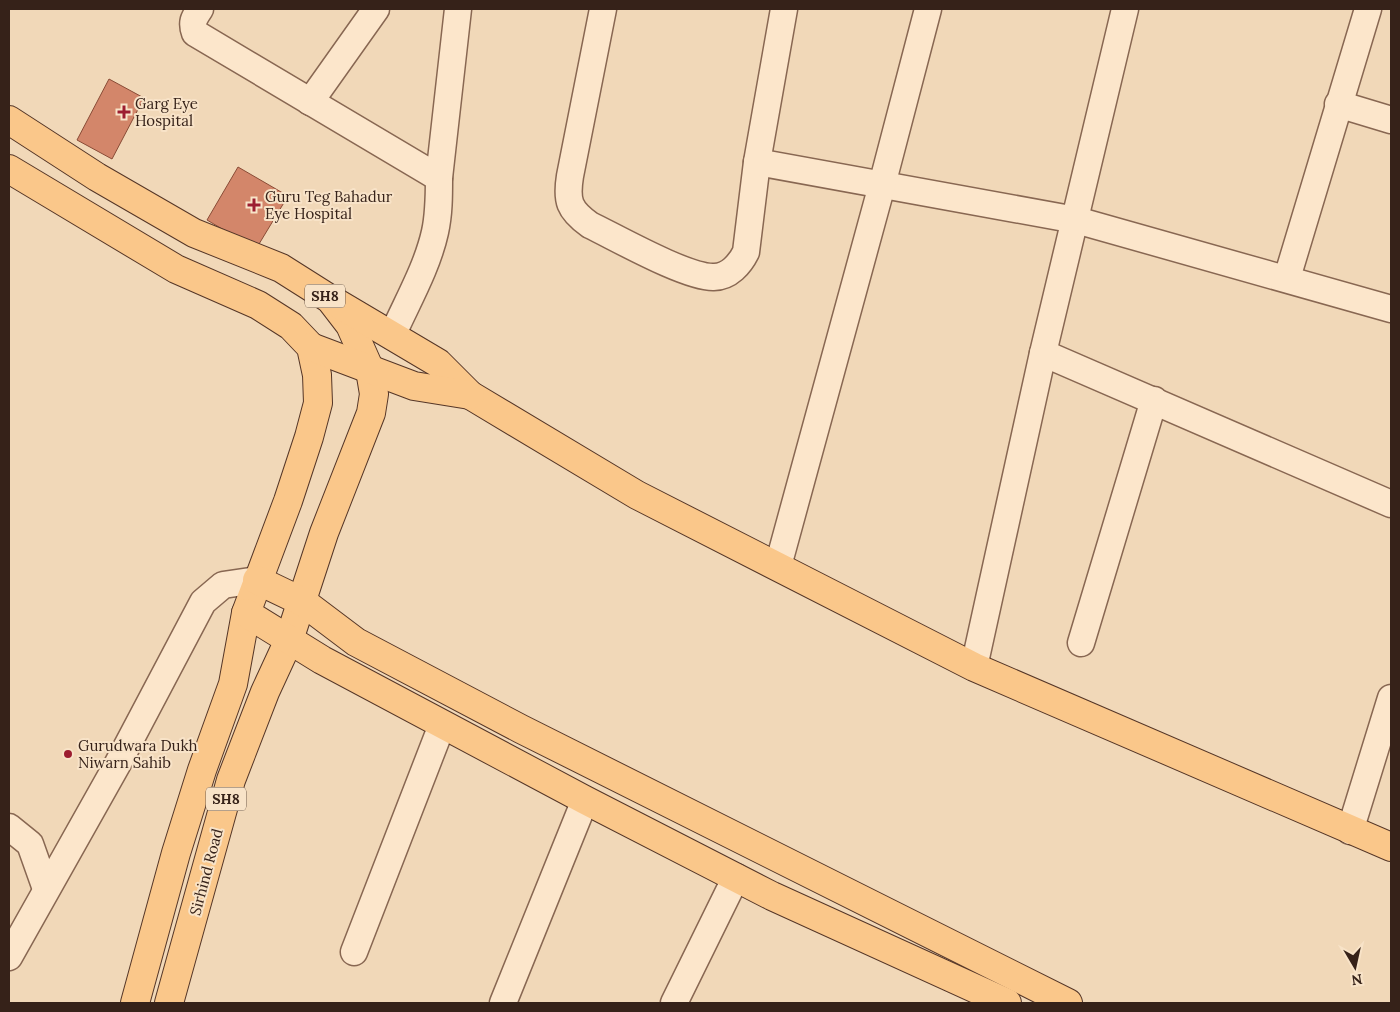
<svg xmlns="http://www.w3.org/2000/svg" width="1400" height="1012" font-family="Lora,serif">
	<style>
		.building { fill: #d3866a; stroke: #894b36 }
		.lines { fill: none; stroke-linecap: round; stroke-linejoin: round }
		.minor-casing { stroke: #886752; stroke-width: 29 }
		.major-casing { stroke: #553627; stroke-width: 30 }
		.minor { stroke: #fce6cb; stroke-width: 26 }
		.major { stroke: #fac78a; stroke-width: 28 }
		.poi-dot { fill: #9c1d30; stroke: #f8e3c8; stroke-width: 2 }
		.labels { text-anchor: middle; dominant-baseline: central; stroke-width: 4; stroke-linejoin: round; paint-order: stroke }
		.shield { fill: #f8e3c8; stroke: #705c4e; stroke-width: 1 }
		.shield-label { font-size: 14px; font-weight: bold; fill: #362219 }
		.poi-label { font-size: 15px; fill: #362219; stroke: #f8e3c8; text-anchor: start }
		.street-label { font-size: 15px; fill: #362219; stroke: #f8e3c8 }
	</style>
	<rect width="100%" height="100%" fill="#f1d8b8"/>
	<!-- building -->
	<g class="building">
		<path d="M 109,79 L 144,98 L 112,159 L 77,140 Z"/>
		<path d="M 238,167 L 288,196 L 256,249 L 207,220 Z"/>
	</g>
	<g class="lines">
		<defs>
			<g id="minor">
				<path d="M 200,9 C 194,18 191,22 195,33 L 439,178 L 458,9"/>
				<path d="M 603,9 L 570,176 C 566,201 569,210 590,225 C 617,238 687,278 714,277 C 729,277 740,264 746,252 L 757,162 L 784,9"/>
				<path d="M 310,102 L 376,9"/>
				<path d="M 1338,104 L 1391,120"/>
				<path d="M 757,162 L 1076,220 L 1391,309"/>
				<path d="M 1287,278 L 1368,9"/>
				<path d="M 392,336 C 407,302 427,268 435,232 C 439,214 439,196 439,178"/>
				<path d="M 1043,353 L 1391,504"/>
				<path d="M 778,566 L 882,185 L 928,9"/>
				<path d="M 1081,643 L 1154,400"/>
				<path d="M 974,667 L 1043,353 L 1125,9"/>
				<path d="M 9,827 L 30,844 L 46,889"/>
				<path d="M 1350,831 L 1391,698"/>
				<path d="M 354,952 L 442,725"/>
				<path d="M 9,957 L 117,765 L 203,602 L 223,585 L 257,580"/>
				<path d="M 503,1003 L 585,800"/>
				<path d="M 674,1003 L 736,877"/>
			</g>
			<g id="major">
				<path d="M 9,120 L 97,177 L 194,233 L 281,268 L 330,299 L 350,325 L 370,370 L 374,394 L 371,413 L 324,533 L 289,640 L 265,692 L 231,780 L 169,1003"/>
				<path d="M 9,169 L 176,269 L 258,305 L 291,326 L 311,347 L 317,375 L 318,403 L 309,437 L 288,501 L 246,613 L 233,684 L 202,770 L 176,853 L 135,1003"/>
				<path d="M 330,299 L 438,363 L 470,395 L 637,495 L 974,667 L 1391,847"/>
				<path d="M 311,347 L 414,386 L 470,395"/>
				<path d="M 257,580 L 303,602 L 356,642 L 521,729 L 1068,1003"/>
				<path d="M 246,613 L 322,660 L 585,800 L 772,896 L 1007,1003"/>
			</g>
		</defs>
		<!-- minor casing -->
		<use href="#minor" class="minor-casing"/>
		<!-- major casing -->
		<use href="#major" class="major-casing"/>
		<!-- minor -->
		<use href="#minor" class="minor"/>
		<!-- major -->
		<use href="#major" class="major"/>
	</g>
	<!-- markers -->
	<g class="poi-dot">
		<path d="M121.5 104.5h5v5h5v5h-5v5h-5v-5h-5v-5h5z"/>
		<path d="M251.5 197.5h5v5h5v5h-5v5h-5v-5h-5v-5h5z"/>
		<circle cx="68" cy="754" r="5"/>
	</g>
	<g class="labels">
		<!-- shield labels -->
		<g class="shield">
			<rect x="305" y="284.5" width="40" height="23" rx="4"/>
			<rect x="206" y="787.5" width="40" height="23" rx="4"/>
		</g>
		<g class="shield-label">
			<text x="325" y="296">SH8</text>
			<text x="226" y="799">SH8</text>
		</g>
		<!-- poi labels -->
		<g class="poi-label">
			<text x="135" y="103">Garg Eye<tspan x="135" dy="17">Hospital</tspan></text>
			<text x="265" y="196">Guru Teg Bahadur<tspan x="265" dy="17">Eye Hospital</tspan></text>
			<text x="78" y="745">Gurudwara Dukh<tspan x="78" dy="17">Niwarn Sahib</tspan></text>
		</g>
		<!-- street labels -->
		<g class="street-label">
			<text transform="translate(206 872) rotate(-75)">Sirhind Road</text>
		</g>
	</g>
	<!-- border -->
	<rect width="1400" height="1012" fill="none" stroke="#362219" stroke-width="20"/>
	<!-- north arrow -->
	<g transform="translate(1355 967) rotate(171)" stroke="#f8e3c8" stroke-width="4" paint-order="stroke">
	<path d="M0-4L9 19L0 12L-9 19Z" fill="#362219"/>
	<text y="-8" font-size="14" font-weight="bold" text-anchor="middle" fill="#362219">N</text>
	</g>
</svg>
